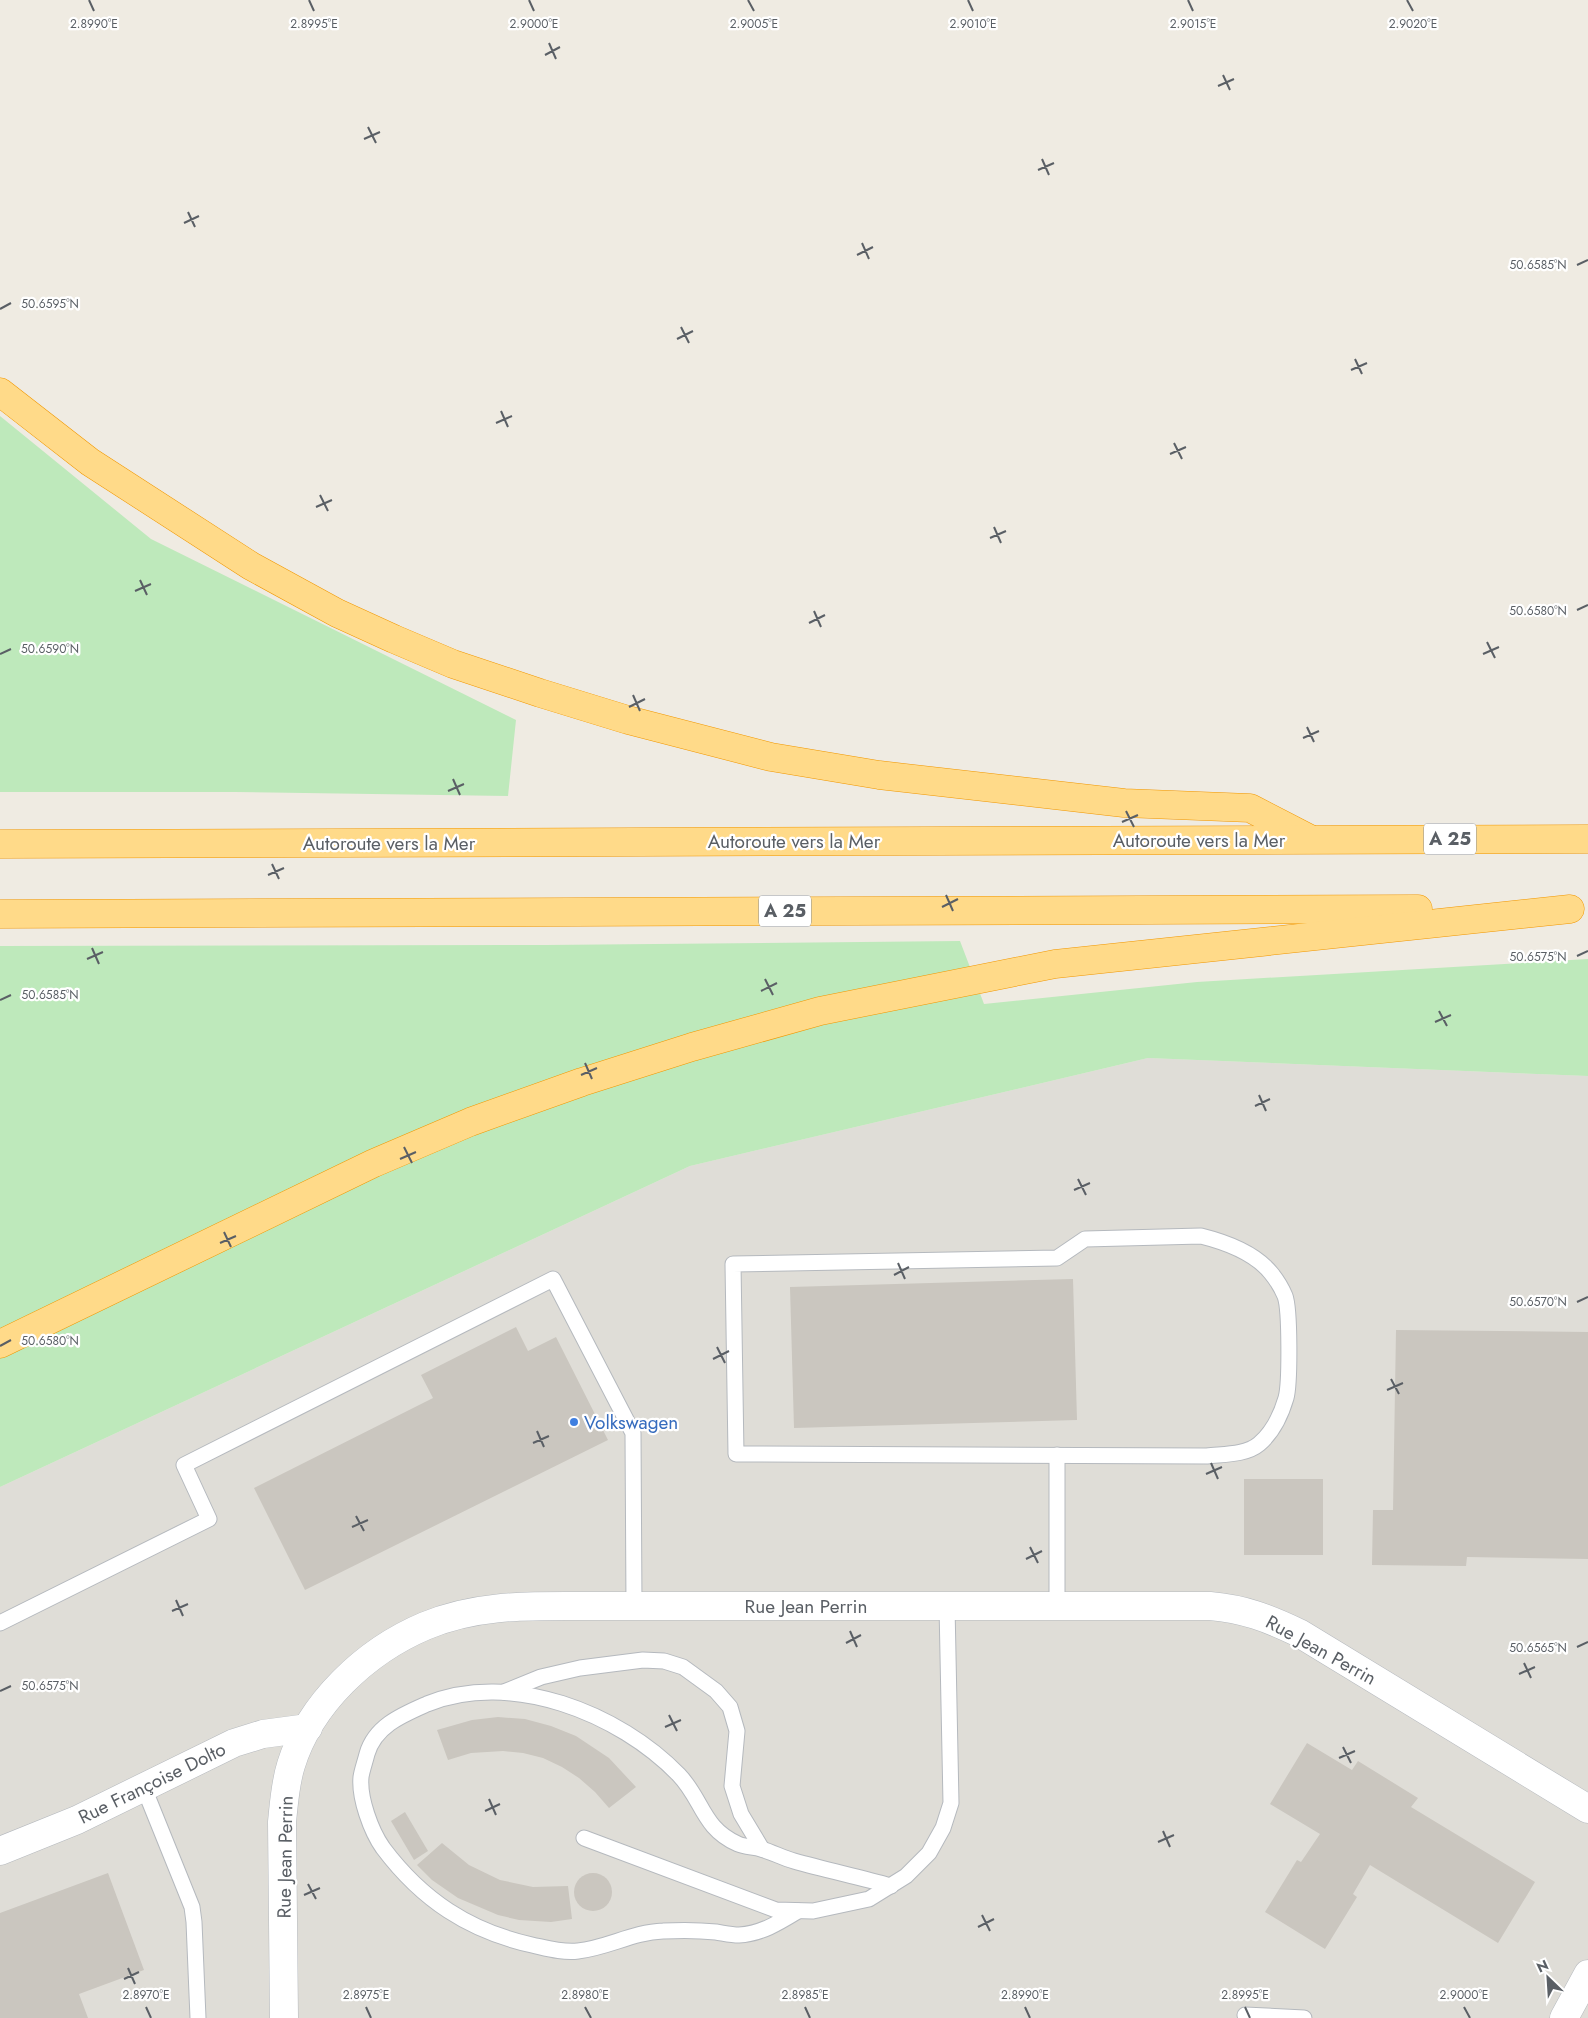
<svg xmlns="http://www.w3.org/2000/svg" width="1588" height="2018" font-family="Jost,sans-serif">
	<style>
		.industrial { fill: #dfddd7 }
		.green { fill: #bee9bb }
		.building { fill: #cac6bf }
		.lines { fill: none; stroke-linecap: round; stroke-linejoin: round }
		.service-casing { stroke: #b5b9be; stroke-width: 17 }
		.minor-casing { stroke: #b5b9be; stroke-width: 29 }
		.motorway-casing { stroke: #f19700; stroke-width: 29 }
		.service { stroke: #fff; stroke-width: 15 }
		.minor { stroke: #fff; stroke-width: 28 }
		.motorway { stroke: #ffda89; stroke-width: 28 }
		.ticks { fill: none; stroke: #5a5f65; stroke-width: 2 }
		.shop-dot { fill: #3f7fe0; stroke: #fff; stroke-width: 2 }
		.labels { text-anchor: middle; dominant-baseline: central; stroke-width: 4.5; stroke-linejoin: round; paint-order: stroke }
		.shield { fill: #fff; stroke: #8c8f93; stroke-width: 1 }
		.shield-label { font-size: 18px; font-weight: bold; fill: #5a5f65 }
		.street-label { font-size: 19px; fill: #5a5f65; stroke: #fff }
		.shop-label { font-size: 19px; fill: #366cbe; stroke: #fff; text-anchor: start }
		.ticks-label { font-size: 12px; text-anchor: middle; fill: #5a5f65; stroke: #fff; stroke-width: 4.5; stroke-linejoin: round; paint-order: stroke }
	</style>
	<rect width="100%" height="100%" fill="#efebe2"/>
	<!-- industrial -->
	<path class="industrial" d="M 1148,1058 L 1588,1076 L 1588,2018 L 0,2018 L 0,1487 L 690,1166 Z"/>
	<!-- green -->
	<g class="green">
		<path d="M 0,416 L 151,539 L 516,720 L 508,796 L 235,792 L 0,792 Z"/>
		<path d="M 960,941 L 984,1004 L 1197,982 L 1588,959 L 1588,1076 L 1148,1058 L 690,1166 L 0,1487 L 0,946 L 546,945 Z"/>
	</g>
	<!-- building -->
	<g class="building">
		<path d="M 1073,1279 L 1077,1420 L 794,1428 L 790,1287 Z"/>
		<path d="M 516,1327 L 528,1351 L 556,1337 L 608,1440 L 305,1590 L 254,1488 L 433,1398 L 421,1375 Z"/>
		<path d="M 1396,1330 L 1588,1332 L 1588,1559 L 1467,1557 L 1466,1566 L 1372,1565 L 1373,1510 L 1393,1510 Z"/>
		<rect x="1244" y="1479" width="79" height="76"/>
		<path d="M 498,1717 L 525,1719 L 551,1726 L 576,1736 L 609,1758 L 636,1787 L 609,1808 L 595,1792 L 579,1778 L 562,1767 L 543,1758 L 523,1753 L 503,1751 L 471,1753 L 448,1760 L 437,1730 L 472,1720 Z"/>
		<path d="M 1307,1743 L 1352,1770 L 1358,1761 L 1418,1798 L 1411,1807 L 1535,1882 L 1498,1943 L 1370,1865 L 1353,1894 L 1357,1897 L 1325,1949 L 1265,1912 L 1297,1860 L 1301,1862 L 1320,1834 L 1270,1804 Z"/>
		<path d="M 405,1812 L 428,1851 L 414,1860 L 391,1821 Z"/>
		<path d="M 442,1843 L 469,1865 L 500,1880 L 533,1887 L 568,1886 L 572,1919 L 551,1922 L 519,1920 L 498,1915 L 458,1898 L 432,1880 L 417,1865 Z"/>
		<path d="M 108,1873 L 144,1970 L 79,1994 L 88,2018 L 0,2018 L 0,1913 Z"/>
		<circle cx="593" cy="1892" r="19"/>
	</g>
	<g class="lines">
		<defs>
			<g id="service">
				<path d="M 1201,1236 C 1225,1242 1255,1253 1271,1273 C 1276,1279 1282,1289 1285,1296 C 1290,1309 1290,1384 1286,1398 C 1281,1415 1272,1433 1259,1444 C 1246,1455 1223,1454 1207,1456 L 736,1454 L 733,1264 L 1057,1258 L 1085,1239 Z"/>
				<path d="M 1057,1606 L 1057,1455"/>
				<path d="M 0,1623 L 209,1519 L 184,1465 L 553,1279 L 633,1433 L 634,1606"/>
				<path d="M 504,1692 L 541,1677 L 580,1668 L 643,1660 L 664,1661 L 683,1667 L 716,1691 L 730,1707 L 737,1731 L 732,1786 L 741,1814 L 762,1849"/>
				<path d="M 144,1788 L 192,1907 L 194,1922 L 198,2018"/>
				<path d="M 584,1838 L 776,1910 L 813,1911 L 869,1899 L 906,1876 L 929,1853 L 943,1828 L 951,1803 L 947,1606"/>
				<path d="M 798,1911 C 780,1922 761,1934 739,1935 C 731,1935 723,1933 716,1932 C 698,1930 681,1930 663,1931 C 633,1932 607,1948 578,1951 C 563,1953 546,1948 532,1945 C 469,1931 422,1900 383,1848 C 371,1831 359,1798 361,1777 C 362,1770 365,1762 367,1754 C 375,1726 402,1715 427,1704 C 511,1670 619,1713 679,1775 C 703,1800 702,1828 738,1844 C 745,1847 754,1847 761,1849 C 772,1852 783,1858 794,1861 C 826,1870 859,1877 891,1886"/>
				<path d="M 1245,2015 L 1304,2018"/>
			</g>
			<g id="minor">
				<path d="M 0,1851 L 77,1820 L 234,1743 L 263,1734 L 308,1728"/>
				<path d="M 284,2018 L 282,1822 C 284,1803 285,1784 291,1765 C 310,1703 366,1651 425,1626 C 477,1604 530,1606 585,1606 C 629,1606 673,1606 716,1606 C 881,1606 1045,1606 1210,1606 C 1244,1609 1268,1618 1299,1633 L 1588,1809"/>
				<path d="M 1564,2018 L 1588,1974"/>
			</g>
			<g id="motorway">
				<path d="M 0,392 L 90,462 L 251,566 L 337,613 L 394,639 L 453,664 L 540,693 L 628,720 L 771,757 L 879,775 L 1124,803 L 1250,808 L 1308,838"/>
				<path d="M 0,844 L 1588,839"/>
				<path d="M 0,914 L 1418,909"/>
				<path d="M 0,1344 L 374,1163 L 470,1122 L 582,1082 L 692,1047 L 820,1011 L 1055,964 L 1570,909"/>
			</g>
		</defs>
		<!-- service casing -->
		<use href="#service" class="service-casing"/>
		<!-- minor casing -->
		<use href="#minor" class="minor-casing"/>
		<!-- motorway casing -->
		<use href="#motorway" class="motorway-casing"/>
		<!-- service -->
		<use href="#service" class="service"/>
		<!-- minor -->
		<use href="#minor" class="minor"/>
		<!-- motorway -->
		<use href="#motorway" class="motorway"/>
	</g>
	<!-- ticks -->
	<path class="ticks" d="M 89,0 L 94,11M 309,0 L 314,11M 529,0 L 534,11M 748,0 L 754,11M 968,0 L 973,11M 1188,0 L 1193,11M 1407,0 L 1413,11M 549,43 L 556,59M 545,55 L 560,47M 1223,75 L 1230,90M 1218,86 L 1234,79M 368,127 L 376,143M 364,139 L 380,132M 1042,159 L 1049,175M 1038,170 L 1054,163M 188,212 L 195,227M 184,223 L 199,216M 862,243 L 869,259M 857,255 L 873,247M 1577,265 L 1588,260M 0,309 L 11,303M 681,327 L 689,343M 677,339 L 693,331M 1355,359 L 1362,374M 1351,370 L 1367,363M 501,411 L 508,427M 496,423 L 512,416M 1174,443 L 1182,459M 1170,454 L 1186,447M 320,495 L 328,511M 316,507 L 332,500M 994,527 L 1001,543M 990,538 L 1006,531M 140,580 L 147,595M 135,591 L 151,584M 1577,610 L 1588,605M 814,611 L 821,627M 809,623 L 825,615M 1487,642 L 1495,658M 0,654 L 11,649M 1483,654 L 1499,647M 633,695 L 640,711M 629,707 L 645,699M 1307,727 L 1314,742M 1303,738 L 1319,731M 453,779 L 460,795M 448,791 L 464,784M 1126,811 L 1134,827M 1122,822 L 1138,815M 272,864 L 279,879M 268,875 L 284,868M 946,895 L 953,911M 942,907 L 958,899M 92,948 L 99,964M 1577,956 L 1588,951M 87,959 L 103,952M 765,979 L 773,995M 761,991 L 777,983M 0,1000 L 11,995M 1439,1011 L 1447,1026M 1435,1022 L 1451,1015M 585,1063 L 592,1079M 581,1075 L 597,1068M 1259,1095 L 1266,1111M 1255,1106 L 1270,1099M 404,1147 L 412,1163M 400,1159 L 416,1152M 1078,1179 L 1086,1195M 1074,1190 L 1090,1183M 224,1232 L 231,1247M 220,1243 L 236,1236M 898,1263 L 905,1279M 894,1275 L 909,1267M 1577,1302 L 1588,1297M 0,1346 L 11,1340M 717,1347 L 725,1363M 713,1359 L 729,1351M 1391,1379 L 1399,1394M 1387,1390 L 1403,1383M 537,1431 L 544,1447M 533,1443 L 549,1436M 1211,1463 L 1218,1479M 1206,1474 L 1222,1467M 356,1516 L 364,1531M 352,1527 L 368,1520M 1030,1547 L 1038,1563M 1026,1559 L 1042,1551M 176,1600 L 183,1616M 172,1611 L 188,1604M 850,1631 L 857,1647M 846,1643 L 861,1635M 1577,1647 L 1588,1642M 1524,1663 L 1531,1678M 1519,1674 L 1535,1667M 0,1691 L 11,1686M 669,1715 L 677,1731M 665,1727 L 681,1720M 1343,1747 L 1351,1763M 1339,1758 L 1355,1751M 489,1799 L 496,1815M 485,1811 L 500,1804M 1163,1831 L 1170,1847M 1158,1842 L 1174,1835M 308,1884 L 316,1899M 304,1895 L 320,1888M 982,1915 L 990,1931M 978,1927 L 994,1919M 128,1968 L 135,1984M 124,1979 L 139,1972M 146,2007 L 151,2018M 366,2007 L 371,2018M 585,2007 L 591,2018M 805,2007 L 810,2018M 1025,2007 L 1030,2018M 1245,2007 L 1250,2018M 1464,2007 L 1470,2018"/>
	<!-- markers -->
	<circle class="shop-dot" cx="574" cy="1422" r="5"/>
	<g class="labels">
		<!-- shield labels -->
		<g class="shield">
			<rect x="1424" y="823.5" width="52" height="31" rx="4"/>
			<rect x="759" y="895.5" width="52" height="31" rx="4"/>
		</g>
		<g class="shield-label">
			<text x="1450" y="839">A 25</text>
			<text x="785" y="911">A 25</text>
		</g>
		<!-- street labels -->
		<g class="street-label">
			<text x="1199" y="840">Autoroute vers la Mer</text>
			<text x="794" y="841">Autoroute vers la Mer</text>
			<text x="389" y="843">Autoroute vers la Mer</text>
			<text x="806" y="1606">Rue Jean Perrin</text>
			<text transform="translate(1321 1650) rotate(29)">Rue Jean Perrin</text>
			<text transform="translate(152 1783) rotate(-26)">Rue Françoise Dolto</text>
			<text transform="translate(285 1857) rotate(-89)">Rue Jean Perrin</text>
		</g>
		<!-- shop labels -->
		<g class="shop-label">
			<text x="584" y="1422">Volkswagen</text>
		</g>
	</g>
	<g class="ticks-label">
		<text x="94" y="28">2.8990°E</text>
		<text x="314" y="28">2.8995°E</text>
		<text x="534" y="28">2.9000°E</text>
		<text x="973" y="28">2.9010°E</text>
		<text x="1193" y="28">2.9015°E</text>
		<text x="754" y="28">2.9005°E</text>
		<text x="1413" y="28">2.9020°E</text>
		<text x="1538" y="269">50.6585°N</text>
		<text x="50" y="308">50.6595°N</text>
		<text x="1538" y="615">50.6580°N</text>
		<text x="50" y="653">50.6590°N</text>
		<text x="1538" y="961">50.6575°N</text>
		<text x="50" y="999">50.6585°N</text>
		<text x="1538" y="1306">50.6570°N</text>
		<text x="50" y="1345">50.6580°N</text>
		<text x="1538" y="1652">50.6565°N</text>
		<text x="50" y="1690">50.6575°N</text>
		<text x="146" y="1999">2.8970°E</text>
		<text x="366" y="1999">2.8975°E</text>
		<text x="585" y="1999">2.8980°E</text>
		<text x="805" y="1999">2.8985°E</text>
		<text x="1025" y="1999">2.8990°E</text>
		<text x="1245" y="1999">2.8995°E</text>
		<text x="1464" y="1999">2.9000°E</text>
	</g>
	<!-- north arrow -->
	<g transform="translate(1548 1978) rotate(335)" stroke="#ffffff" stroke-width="4" paint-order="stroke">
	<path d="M0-4L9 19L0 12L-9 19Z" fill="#5a5f65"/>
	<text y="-8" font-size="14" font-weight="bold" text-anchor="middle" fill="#5a5f65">N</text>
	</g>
</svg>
